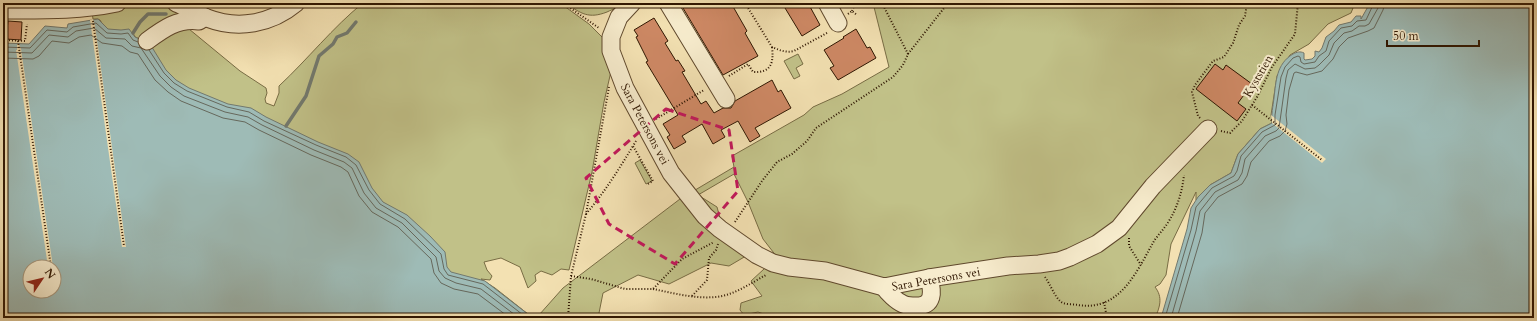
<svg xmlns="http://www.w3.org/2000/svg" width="1537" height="321" font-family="Cardo,serif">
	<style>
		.green { fill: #c1c188; stroke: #786c44 }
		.water { fill: #9ebbb6; stroke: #72796e; fill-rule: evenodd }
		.pier { fill: #f3e1b2 }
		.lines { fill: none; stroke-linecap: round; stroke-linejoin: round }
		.shore { stroke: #66685c; stroke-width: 1 }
		.stream { stroke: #72796e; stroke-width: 3.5 }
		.building { fill: #cd8864; stroke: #2f1601 }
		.minor-casing { stroke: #60492d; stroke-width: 19 }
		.path { stroke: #2f1601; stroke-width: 2; stroke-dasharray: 1 2; stroke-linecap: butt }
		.minor { stroke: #f7eccd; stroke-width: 17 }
		.marked { fill: none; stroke: #c2185b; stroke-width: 3; stroke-dasharray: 8 5; stroke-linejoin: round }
		.labels { text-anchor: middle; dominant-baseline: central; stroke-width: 4; stroke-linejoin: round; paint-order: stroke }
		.street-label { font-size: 12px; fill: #2f1601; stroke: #f7eccd }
	</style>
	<rect width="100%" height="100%" fill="#f3e1b2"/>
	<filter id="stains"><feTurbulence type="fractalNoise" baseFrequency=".005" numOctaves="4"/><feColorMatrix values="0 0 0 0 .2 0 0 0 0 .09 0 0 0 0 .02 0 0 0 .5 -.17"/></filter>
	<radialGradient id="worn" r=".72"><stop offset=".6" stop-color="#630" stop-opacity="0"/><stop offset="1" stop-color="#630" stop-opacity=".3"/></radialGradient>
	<!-- green -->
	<g class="green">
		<path d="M 156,3 L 169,5 L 194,15 L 140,39 L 135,37 L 133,33 L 108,33 L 100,20 L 98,19 L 93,19 L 92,12 L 136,4 Z"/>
		<path d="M 363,3 L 560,3 L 589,24 L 603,38 L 612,67 L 604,102 L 592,172 L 569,270 L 561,269 L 552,275 L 541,271 L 535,275 L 536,281 L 528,288 L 520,267 L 501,258 L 484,262 L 487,270 L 492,276 L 490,280 L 481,279 L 495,288 L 533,318 L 422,318 L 141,55 L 170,30 L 189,29 L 240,71 L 266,88 L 267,93 L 265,99 L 266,103 L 274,106 L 279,93 L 279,86 C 308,59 333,27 363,3 Z"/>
		<path d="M 566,3 L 624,3 C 617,9 615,8 607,12 C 589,19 581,14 566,3 Z"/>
		<path d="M 873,3 L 1355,3 L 1351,13 L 1328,24 L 1309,44 L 1290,55 L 1277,76 L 1271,115 L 1272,123 L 1260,129 L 1238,154 L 1231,173 L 1210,185 L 1196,200 L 1196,192 L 1171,244 L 1166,275 L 1160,284 L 1155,287 C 1163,297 1160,307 1155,318 L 775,318 L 758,312 L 744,315 L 740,310 L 741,303 L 762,296 L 751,281 L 777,257 L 763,239 L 748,202 L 734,174 L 698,195 L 717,207 L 721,222 L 751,253 L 729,266 L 711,263 L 669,284 L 638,275 L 603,293 L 598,318 L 542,318 L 539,315 L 563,288 L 680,199 L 734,167 L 732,156 L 804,115 L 813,107 L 842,94 L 889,67 Z"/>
		<path d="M 798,54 L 803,64 L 796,68 L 800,76 L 794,79 L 784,61 Z"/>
		<path d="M 640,160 L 652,181 L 646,184 L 635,163 Z"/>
	</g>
	<!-- water -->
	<g class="water">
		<path d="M 1370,3 L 1534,3 L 1534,318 L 1161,318 L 1187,229 L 1191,208 L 1198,197 L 1210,185 L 1231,173 L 1238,154 L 1260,129 L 1272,123 C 1271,114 1273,107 1274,98 C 1276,82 1276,64 1293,54 C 1297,52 1300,51 1304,53 L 1304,59 L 1305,60 L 1312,59 L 1315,56 L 1315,51 L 1319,52 L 1322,48 L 1326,37 L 1334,31 L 1339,25 L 1351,22 L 1356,16 L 1361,16 L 1361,19 Z"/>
		<path d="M 98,19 L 108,29 L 121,30 L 129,29 L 135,37 L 150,44 L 166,70 L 176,80 L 189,88 L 228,104 L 251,108 L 266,117 L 318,142 L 348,154 L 359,162 L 372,188 L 383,202 L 407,215 L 430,236 L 445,252 L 447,267 L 451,272 L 485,281 L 533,318 L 3,318 L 3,43 L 29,44 L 45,26 L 67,28 L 68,24 ZM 30,267 L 54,267 L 54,291 L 30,291 Z"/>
	</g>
	<!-- pier -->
	<g class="pier">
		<path d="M 93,19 L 95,26 L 126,247 L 122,247 L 90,20 Z"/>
		<path d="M 17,44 L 19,44 L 21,49 L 53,267 L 48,267 L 16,50 L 17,50 Z"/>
		<path d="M 1271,115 L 1326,159 L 1322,163 L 1272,123 Z"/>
	</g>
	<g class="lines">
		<!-- shore -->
		<g class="shore">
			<path d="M 3,47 L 30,48 L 47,30 L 67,32 L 73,27 L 96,23 L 107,33 L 121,34 L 128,33 L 133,40 L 138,42"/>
			<path d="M 141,48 L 160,76 L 171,87 L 184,96 L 225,112 L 248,117 L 262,125 L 314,150 L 344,162 L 352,168 L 364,193 L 376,208 L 402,223 L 436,257 L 439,271 L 445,278 L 456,283 L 481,289 L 519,318"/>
			<path d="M 149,50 L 164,73 L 174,83 L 187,91 L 227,107 L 249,112 L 264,121 L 316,145 L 346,157 L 356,165 L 369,190 L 380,204 L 405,219 L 441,254 L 444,269 L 448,275 L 483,284 L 527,318"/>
			<path d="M 3,52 L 32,53 L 49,35 L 68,37 L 76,31 L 94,28 L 106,38 L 125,39 L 132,46 L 141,48"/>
			<path d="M 3,58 L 33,59 L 39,56 L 52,41 L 69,43 L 79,37 L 91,35 L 102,43 L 122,46 L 130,52 L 138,54 L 155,80 L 168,92 L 181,101 L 223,118 L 245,122 L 259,130 L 311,155 L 341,167 L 348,172 L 359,196 L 372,212 L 398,227 L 431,259 L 434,273 L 441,283 L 454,289 L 478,294 L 510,318"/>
			<path d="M 1165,318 L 1191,230 L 1196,207 L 1212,188 L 1234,176 L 1237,171 L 1241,156 L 1262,132 L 1275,125 L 1275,115 L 1281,77 L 1285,67 L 1293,58 L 1298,56 L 1300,57 L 1301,62 L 1304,64 L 1315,62 L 1319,56 L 1326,51 L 1329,41 L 1341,28 L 1352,26 L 1357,21 L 1366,20 L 1374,3"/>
			<path d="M 1171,318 L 1196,231 L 1200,211 L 1215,192 L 1238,180 L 1242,173 L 1245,159 L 1265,136 L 1276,131 L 1279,128 L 1286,78 L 1288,70 L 1295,64 L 1305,69 L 1315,68 L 1319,65 L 1329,55 L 1334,43 L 1344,33 L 1352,31 L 1359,26 L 1365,26 L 1369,24 L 1378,8 L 1379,3"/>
			<path d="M 1177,318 L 1202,233 L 1205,213 L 1218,197 L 1242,184 L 1247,176 L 1251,162 L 1269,141 L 1280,136 L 1285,131 L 1287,124 L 1286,115 L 1289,90 L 1294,73 L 1296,72 L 1307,75 L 1322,71 L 1333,59 L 1339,47 L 1348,38 L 1368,31 L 1374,28 L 1383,10 L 1385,3"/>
		</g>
		<!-- stream -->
		<g class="stream">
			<path d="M 133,33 L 140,22 L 148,14 L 166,14"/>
			<path d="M 286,126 L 306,96 L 319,56 L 333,44 L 337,37 L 347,33 L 356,22"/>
		</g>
	</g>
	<!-- building -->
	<g class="building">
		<path d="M 680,3 L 731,3 L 747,31 L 745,33 L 758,56 L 723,75 Z"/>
		<path d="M 782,3 L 808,3 L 820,25 L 802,36 Z"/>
		<path d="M 654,18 L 668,41 L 665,43 L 676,61 L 678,60 L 685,71 L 682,72 L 701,104 L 706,101 L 714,113 L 723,108 L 731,108 L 735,101 L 772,80 L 778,92 L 781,90 L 791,108 L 755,128 L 760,136 L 750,142 L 738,121 L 721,130 L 725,137 L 713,144 L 702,124 L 682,136 L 686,142 L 674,149 L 667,137 L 670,135 L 663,124 L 678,115 L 646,62 L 648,61 L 636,37 L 638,36 L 634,30 Z"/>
		<path d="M 8,21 L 22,22 L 21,40 L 6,39 Z"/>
		<path d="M 856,29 L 867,48 L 870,47 L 876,58 L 838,80 L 830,68 L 834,66 L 824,50 L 844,38 L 843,37 Z"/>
		<path d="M 1215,64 L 1223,70 L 1226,65 L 1252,84 L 1238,103 L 1246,109 L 1237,121 L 1196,89 Z"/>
	</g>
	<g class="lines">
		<defs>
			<g id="minor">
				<path d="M 176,3 C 187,7 196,14 207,18 C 238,30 271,24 296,3"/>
				<path d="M 632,3 L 619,17 L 611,37 L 611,51 L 625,88 L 671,173 L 705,216 L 720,229 L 757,255 L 773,263 L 789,267 L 825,271 L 884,287 L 929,278 L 1008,266 L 1039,264 L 1059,261 L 1070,257 L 1097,244 L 1119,228 L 1153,186 L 1208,129"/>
				<path d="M 668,3 L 726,99"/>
				<path d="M 827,3 L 838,23"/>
				<path d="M 3,10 C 41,10 79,11 117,3"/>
				<path d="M 147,41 C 163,29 178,18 199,21 L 205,17"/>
				<path d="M 884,287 C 888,293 896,301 903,304 C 907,306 912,306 916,306 C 934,306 933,292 929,278"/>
			</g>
		</defs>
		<!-- minor casing -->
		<use href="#minor" class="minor-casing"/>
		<!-- path -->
		<g class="path">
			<path d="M 563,3 L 599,28"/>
			<path d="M 745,3 L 772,47 C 779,50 786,53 794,51 L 827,33"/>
			<path d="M 852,11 L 854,6"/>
			<path d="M 848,14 L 852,11 L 857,15"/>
			<path d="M 93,21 L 124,246"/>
			<path d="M 3,40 L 25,41 L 27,24"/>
			<path d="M 18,41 L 51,267"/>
			<path d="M 908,54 L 948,3"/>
			<path d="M 729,76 L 748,64 L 753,72 C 771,73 774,63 772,47"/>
			<path d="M 1252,105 L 1322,160"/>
			<path d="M 1200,118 L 1198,116 L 1192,92 L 1195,85 L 1213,61 L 1224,57 L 1233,43 L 1239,25 L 1245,16 L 1247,3"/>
			<path d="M 656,119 L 704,90"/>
			<path d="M 1221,131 L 1230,133 L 1242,121 L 1257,97 L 1272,67 L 1295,34 L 1298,3"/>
			<path d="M 636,141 L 633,146 L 653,181 L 648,184"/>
			<path d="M 586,214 C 604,193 619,169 633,146"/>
			<path d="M 735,222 L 762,181 L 777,162 L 792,154 L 807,141 L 816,128 L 893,77 L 903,65 L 908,54 L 882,3"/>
			<path d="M 1129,238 L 1129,246 L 1141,265"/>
			<path d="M 571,276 L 591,279 L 625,289 L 653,289 L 682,259 L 714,242"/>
			<path d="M 1045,277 C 1050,284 1054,295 1060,301 C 1064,305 1072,304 1078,305 C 1120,312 1137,271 1154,241 C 1158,235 1163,230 1167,224 C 1177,209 1182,193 1184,175"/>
			<path d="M 54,288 L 55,293"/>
			<path d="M 653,289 C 673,293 695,299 715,297 C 733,296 751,283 766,275"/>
			<path d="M 692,296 L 707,280 L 709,258 L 716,250 L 718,244"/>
			<path d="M 1104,302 L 1107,318"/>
			<path d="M 568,318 L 571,276 L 586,214 L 609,87"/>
		</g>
		<!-- minor -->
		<use href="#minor" class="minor"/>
	</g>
	<!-- marked area -->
	<path class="marked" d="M 666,109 L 729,130 L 738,191 L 675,264 L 609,224 L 586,178 Z"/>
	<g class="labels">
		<!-- street labels -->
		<g class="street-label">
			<text transform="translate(1258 76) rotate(-60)">Kyststien</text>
			<text transform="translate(645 124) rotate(62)">Sara Petersons vei</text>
			<text transform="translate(936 279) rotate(-10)">Sara Petersons vei</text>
		</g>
	</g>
	<!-- margin -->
	<rect width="1537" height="321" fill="none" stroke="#f3e1b2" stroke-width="16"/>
	<rect x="4" y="4" width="1529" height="313" fill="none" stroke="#2f1601" stroke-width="2"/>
	<rect x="8" y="8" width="1521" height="305" fill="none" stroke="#2f1601"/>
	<!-- north arrow -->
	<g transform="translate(42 279) rotate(55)"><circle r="19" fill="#f7eccd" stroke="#a7967b"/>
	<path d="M0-3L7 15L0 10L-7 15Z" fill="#8f2418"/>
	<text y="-6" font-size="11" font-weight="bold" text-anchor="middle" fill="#2f1601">N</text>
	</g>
	<!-- scale -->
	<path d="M1387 40v6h92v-6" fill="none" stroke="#2f1601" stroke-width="2"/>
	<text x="1393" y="40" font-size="12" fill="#2f1601" stroke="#f7eccd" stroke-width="3" paint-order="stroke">50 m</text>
	<rect width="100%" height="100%" filter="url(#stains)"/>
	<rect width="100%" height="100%" fill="url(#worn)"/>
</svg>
